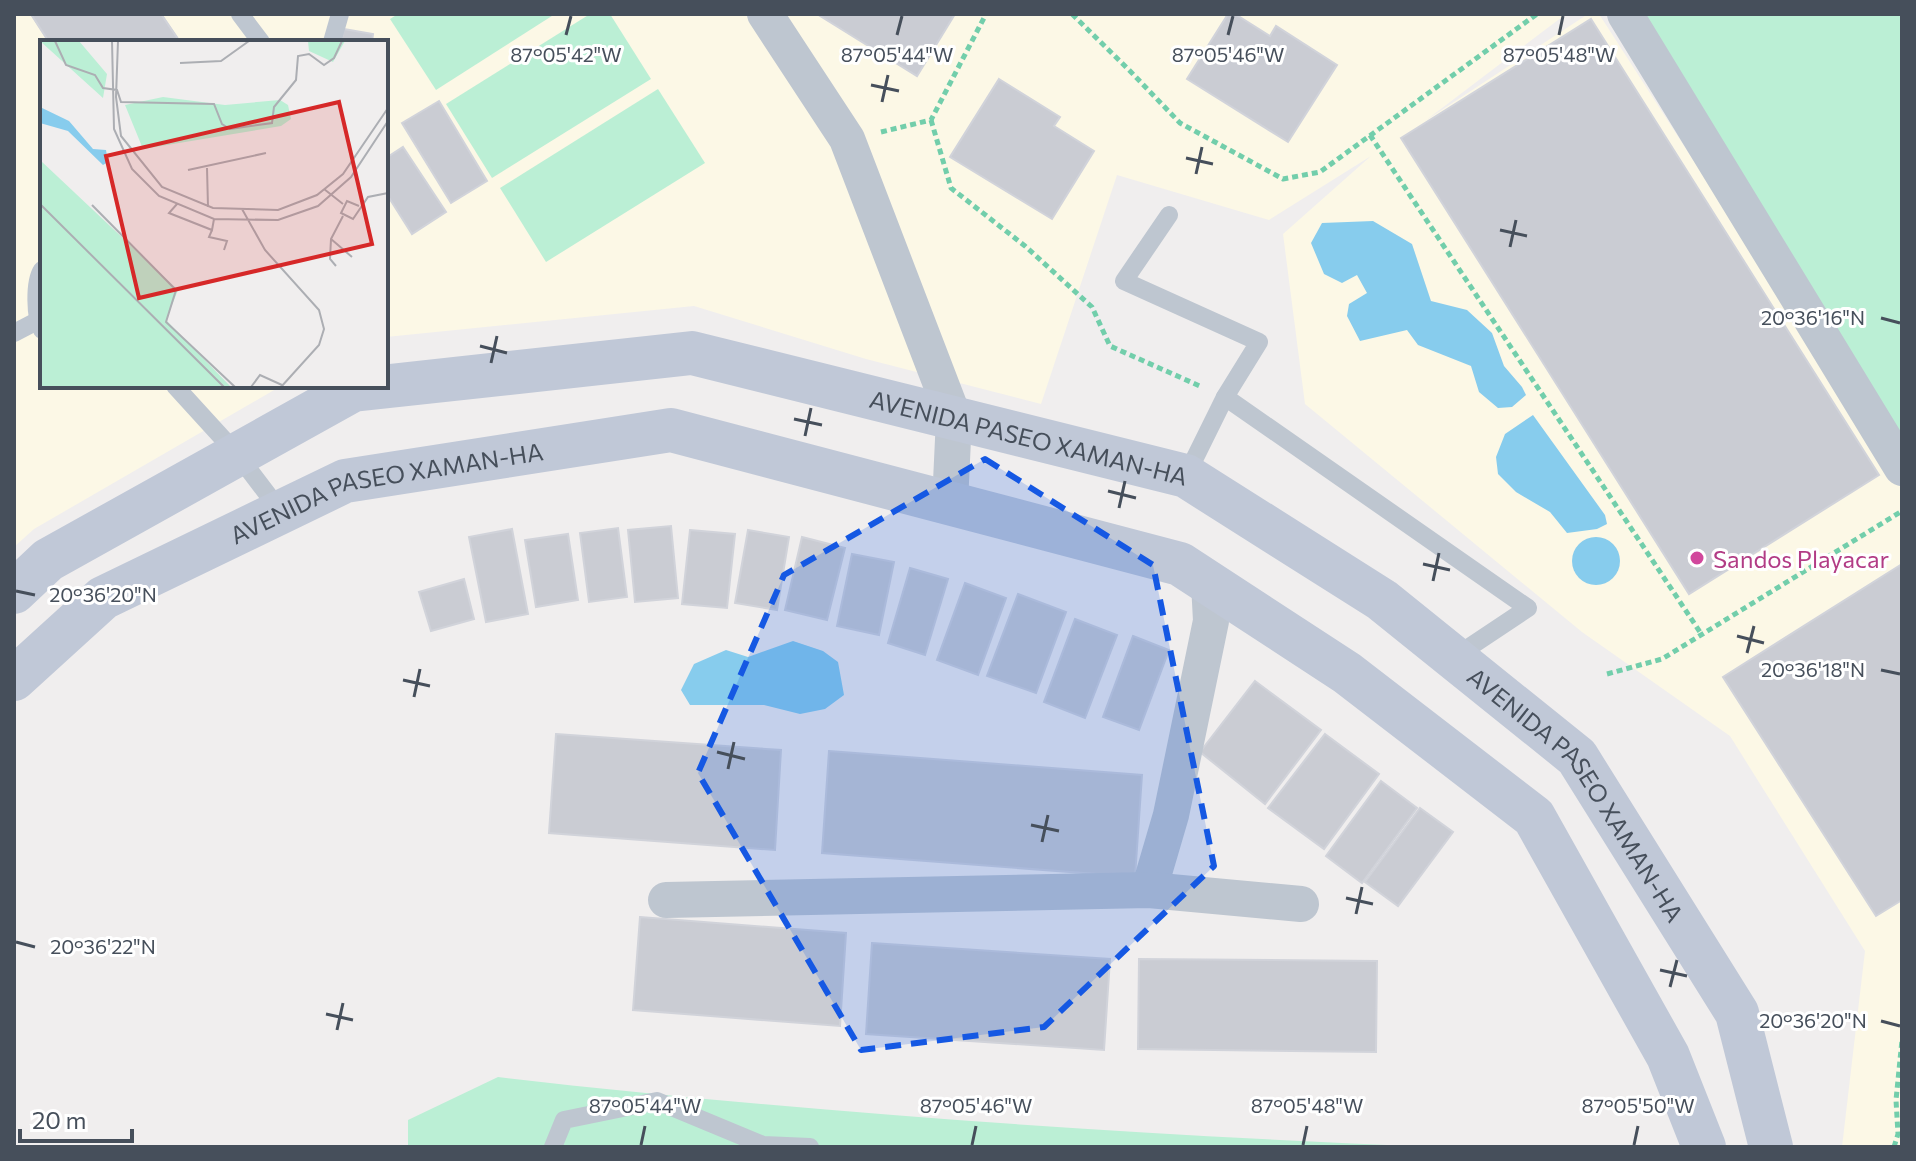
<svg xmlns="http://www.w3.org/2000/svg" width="1916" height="1161" font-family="Commissioner,sans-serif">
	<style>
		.commercial { fill: #fcf8e6 }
		.green { fill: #bbefd5 }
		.water { fill: #87cced }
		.building { fill: #caccd3; stroke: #d1d3da; stroke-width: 2 }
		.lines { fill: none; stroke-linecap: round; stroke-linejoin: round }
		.path { stroke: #72ceab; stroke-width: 5; stroke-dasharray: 6 4; stroke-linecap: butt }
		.lane { stroke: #bec6d0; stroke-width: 18 }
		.street { stroke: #bec6d0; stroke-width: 36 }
		.secondary { stroke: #c0c8d7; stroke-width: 44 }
		.marked { fill: #1558e3; fill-opacity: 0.2; stroke: #1558e3; stroke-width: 6; stroke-dasharray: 16 10; stroke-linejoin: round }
		.ticks { fill: none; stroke: #464f5b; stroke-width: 3 }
		.hotel-dot { fill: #d1479c; stroke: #fff; stroke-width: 3 }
		.labels { text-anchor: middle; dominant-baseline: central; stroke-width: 6; stroke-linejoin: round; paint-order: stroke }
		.street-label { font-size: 24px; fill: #464f5b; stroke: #fff }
		.hotel-label { font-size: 24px; fill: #b23c85; stroke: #fff; text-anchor: start }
		.inset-road { fill: none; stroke: #acaeb3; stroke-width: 2 }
		.view { fill: #d62828; fill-opacity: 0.15; stroke: #d62828; stroke-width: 4 }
		.inset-edge { fill: none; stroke: #464f5b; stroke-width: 4 }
		.ticks-label { font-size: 20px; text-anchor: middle; fill: #464f5b; stroke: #fff; stroke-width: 6; stroke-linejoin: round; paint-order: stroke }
	</style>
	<rect width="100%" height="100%" fill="#f0eeee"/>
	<!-- commercial -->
	<path class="commercial" d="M 14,14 L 1566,14 L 1425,121 L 1588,14 L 1599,14 L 1902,484 L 1902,1147 L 1842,1147 L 1865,951 L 1730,736 L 1582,632 L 1305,404 L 1283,234 L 1371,156 L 1269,220 L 1117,175 L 1041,404 L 866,359 L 694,306 L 386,337 L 386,42 L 42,42 L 42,386 L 281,386 L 34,529 L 14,547 Z"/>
	<!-- green -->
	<g class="green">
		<path d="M 398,14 L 555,14 L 436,90 L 390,19 Z"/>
		<path d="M 590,14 L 610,14 L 651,79 L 492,178 L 446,104 Z"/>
		<path d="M 1614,14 L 1902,14 L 1902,454 Z"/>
		<path d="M 658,89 L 705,163 L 546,262 L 500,188 Z"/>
		<path d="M 498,1077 C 809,1113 1121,1134 1434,1147 L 408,1147 L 408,1120 Z"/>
	</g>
	<!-- water -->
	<g class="water">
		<path d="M 1373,221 L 1412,244 L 1431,301 L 1467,310 L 1492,333 L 1504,366 L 1522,387 L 1526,395 L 1512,407 L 1498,408 L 1479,392 L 1471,366 L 1418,345 L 1407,330 L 1360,341 L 1347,316 L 1349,304 L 1367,293 L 1357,275 L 1342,283 L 1324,274 L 1311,243 L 1322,223 Z"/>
		<path d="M 1533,415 L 1605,515 L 1607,524 L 1597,529 L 1567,533 L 1550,512 L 1516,492 L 1498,474 L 1496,457 L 1505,434 Z"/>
		<circle cx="1596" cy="561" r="24"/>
		<path d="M 793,641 L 823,651 L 838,662 L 844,695 L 825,709 L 800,714 L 764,705 L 690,705 L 681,690 L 694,664 L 726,650 L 748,657 Z"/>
	</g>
	<!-- building -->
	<g class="building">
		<path d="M 31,14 L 161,14 L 180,42 L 49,42 Z"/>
		<path d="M 31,14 L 161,14 L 180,42 L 49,42 Z"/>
		<path d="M 817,14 L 955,14 L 917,76 Z"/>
		<path d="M 1228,14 L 1235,14 L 1270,36 L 1276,26 L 1337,65 L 1288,142 L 1187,79 Z"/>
		<path d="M 1591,19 L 1879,475 L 1689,594 L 1401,138 Z"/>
		<path d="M 344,29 L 373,34 L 372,42 L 341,42 Z"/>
		<path d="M 999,79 L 1060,117 L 1054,126 L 1094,151 L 1052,219 L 950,157 Z"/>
		<path d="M 439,101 L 487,181 L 451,203 L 402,123 Z"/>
		<path d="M 403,147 L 446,212 L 412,234 L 386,193 L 386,158 Z"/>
		<path d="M 671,526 L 678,598 L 635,602 L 628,530 Z"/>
		<path d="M 618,528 L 627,597 L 589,602 L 580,533 Z"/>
		<path d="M 512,529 L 528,614 L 486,622 L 469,537 Z"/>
		<path d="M 690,530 L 735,534 L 727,608 L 682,604 Z"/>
		<path d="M 748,530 L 789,537 L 777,610 L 735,603 Z"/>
		<path d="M 568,534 L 578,600 L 536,607 L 525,540 Z"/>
		<path d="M 802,537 L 845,548 L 827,620 L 785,610 Z"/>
		<path d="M 852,554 L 894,562 L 879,635 L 837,626 Z"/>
		<path d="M 1902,564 L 1902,900 L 1876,916 L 1723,677 Z"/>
		<path d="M 910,568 L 948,579 L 925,655 L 888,643 Z"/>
		<path d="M 464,579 L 474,619 L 431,631 L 419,592 Z"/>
		<path d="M 965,583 L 1006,598 L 978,675 L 937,660 Z"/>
		<path d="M 1018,594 L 1066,612 L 1036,693 L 987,676 Z"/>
		<path d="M 1075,619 L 1117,635 L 1085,718 L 1044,702 Z"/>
		<path d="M 1133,636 L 1169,650 L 1139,730 L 1103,717 Z"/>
		<path d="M 1255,681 L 1321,730 L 1265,804 L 1200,752 Z"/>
		<path d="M 556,734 L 781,750 L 775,850 L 549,833 Z"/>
		<path d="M 1325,734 L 1379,774 L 1324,849 L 1268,808 Z"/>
		<path d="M 829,751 L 1142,775 L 1135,877 L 822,853 Z"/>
		<path d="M 1381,781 L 1417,808 L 1362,883 L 1326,856 Z"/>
		<path d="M 1420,808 L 1453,832 L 1398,906 L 1365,882 Z"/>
		<path d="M 640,917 L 846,933 L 840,1026 L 633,1010 Z"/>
		<path d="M 872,943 L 1110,959 L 1104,1050 L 866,1034 Z"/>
		<path d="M 1139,959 L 1377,961 L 1376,1052 L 1138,1049 Z"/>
	</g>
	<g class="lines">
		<!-- path -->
		<g class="path">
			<path d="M 1072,14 L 1130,71 L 1180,123 L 1283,179 L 1320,172 L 1537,14"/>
			<path d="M 931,120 L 951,188 L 1025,246 L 1092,307 L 1110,346 L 1202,387"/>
			<path d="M 881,132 L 931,120 L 986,14"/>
			<path d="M 1370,135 L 1702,635"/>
			<path d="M 1607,674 L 1662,659 L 1902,511"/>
			<path d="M 1894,1147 L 1898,1134 L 1896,1100 L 1902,1040"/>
		</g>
		<!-- lane -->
		<g class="lane">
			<path d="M 240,14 L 261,42"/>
			<path d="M 332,42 L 340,14"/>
			<path d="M 1169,215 L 1124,281 L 1259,342 L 1225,397"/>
			<path d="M 42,270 C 34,282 35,318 42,330"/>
			<path d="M 14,333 L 37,321"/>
			<path d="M 175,386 L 237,454 L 281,512"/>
			<path d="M 1186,476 L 1225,397 L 1528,608 L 1453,658"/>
			<path d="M 553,1147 L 564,1120 L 657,1101 L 763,1145 L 810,1147"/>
		</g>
		<!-- street -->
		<g class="street">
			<path d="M 765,14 L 847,139 L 954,418 L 950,503"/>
			<path d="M 1625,14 L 1902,468"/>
			<path d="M 1149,890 L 1171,815 L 1211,621 L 1209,583"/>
			<path d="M 666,900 L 1149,890 L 1301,904"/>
		</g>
		<!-- secondary -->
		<g class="secondary">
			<path id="s1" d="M 14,592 L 48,560 L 353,390 L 692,353 L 1186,476 L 1382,600 L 1577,757 L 1737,1013 L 1771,1147"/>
			<path id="s2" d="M 14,679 L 103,598 L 345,481 L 671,430 L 1180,564 L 1347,673 L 1534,817 L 1668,1056 L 1704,1147"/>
		</g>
	</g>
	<!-- marked area -->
	<path class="marked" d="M 985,459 L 1153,565 L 1214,866 L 1044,1027 L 861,1050 L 698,773 L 784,575 Z"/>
	<!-- ticks -->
	<path class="ticks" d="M 566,35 L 571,16M 897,35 L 902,16M 1228,35 L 1233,16M 1559,35 L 1563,16M 871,85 L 899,91M 882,102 L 888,75M 1186,158 L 1213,164M 1196,174 L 1202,147M 1500,230 L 1527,236M 1510,247 L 1516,220M 1881,318 L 1900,323M 480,346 L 507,353M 491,363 L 497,336M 794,419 L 822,425M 805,436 L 811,408M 1108,491 L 1136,498M 1119,508 L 1125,481M 1423,564 L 1450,570M 1433,581 L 1439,553M 16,591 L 35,595M 1737,636 L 1764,643M 1747,653 L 1754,626M 1881,670 L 1900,674M 403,680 L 430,686M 414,697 L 420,669M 717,752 L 745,759M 728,769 L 734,742M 1031,825 L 1059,831M 1042,842 L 1048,815M 1346,898 L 1373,904M 1356,914 L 1362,887M 16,942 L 35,947M 1660,970 L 1687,976M 1670,987 L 1677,960M 326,1014 L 353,1020M 1881,1021 L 1900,1026M 337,1030 L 343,1003M 641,1145 L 645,1126M 972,1145 L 976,1126M 1303,1145 L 1307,1126M 1634,1145 L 1638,1126"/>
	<!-- markers -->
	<circle class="hotel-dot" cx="1697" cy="558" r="8"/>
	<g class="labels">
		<!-- street labels -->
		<g class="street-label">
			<text stroke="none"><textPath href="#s1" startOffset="1084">AVENIDA PASEO XAMAN-HA</textPath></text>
			<text stroke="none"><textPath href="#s2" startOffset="426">AVENIDA PASEO XAMAN-HA</textPath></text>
			<text stroke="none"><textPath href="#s1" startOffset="1756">AVENIDA PASEO XAMAN-HA</textPath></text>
		</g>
		<!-- hotel labels -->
		<g class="hotel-label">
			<text x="1713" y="558">Sandos Playacar</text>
		</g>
	</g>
	<!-- overview -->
	<g transform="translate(40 40)">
		<rect width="348" height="348" fill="#f0eeee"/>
		<path d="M 0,1 L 39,1 L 67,34 L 63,58 ZM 268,1 L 305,1 L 293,22 L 269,11 ZM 123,57 L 185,65 L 240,60 L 248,65 L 251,79 L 241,86 L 103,109 L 85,65 ZM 0,120 L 138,250 L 126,280 L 191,347 L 0,347 Z" fill="#bbefd5"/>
		<path d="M 0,67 L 29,81 L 53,109 L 66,110 L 68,122 L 63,125 L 28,91 L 0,83 Z" fill="#87cced"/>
		<path class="inset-road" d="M 15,1 L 26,25 L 55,35 L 63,48 L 77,50 L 81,62 L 174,64 L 182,84 L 190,89 L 232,83 L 234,67 L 256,40 L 258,16 L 269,14 L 284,25 L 294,18 L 302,1M 72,1 L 74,89 L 92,129 L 119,156 L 174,179 L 238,180 L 278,166 L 311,137 L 348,81M 78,1 L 76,57 L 81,96 L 122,147 L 173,168 L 238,170 L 277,155 L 303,134 L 348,68M 140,23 L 181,21 L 209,1M 167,128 L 168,167M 148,130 L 226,113M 284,149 L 303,164M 0,164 L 184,347M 137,164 L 129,173 L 172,190 L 174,179M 52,165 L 136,250 L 126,282 L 195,347M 319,166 L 307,161 L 301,173 L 313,179 L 328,157 L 348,153M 202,169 L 225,210 L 279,270 L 284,289 L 279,305 L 241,347M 172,190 L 169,197 L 187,201 L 184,210M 291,199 L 312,217M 296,226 L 290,219 L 291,199 L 303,176M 211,347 L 220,335 L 242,345"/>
		<path class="view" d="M 299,62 L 332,204 L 99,258 L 66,116 Z"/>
		<rect width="348" height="348" class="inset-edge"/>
	</g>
	<g class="ticks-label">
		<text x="566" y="62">87°05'42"W</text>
		<text x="897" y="62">87°05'44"W</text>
		<text x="1228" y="62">87°05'46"W</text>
		<text x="1559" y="62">87°05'48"W</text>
		<text x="1813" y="325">20°36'16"N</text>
		<text x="103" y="602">20°36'20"N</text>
		<text x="1813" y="677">20°36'18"N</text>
		<text x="103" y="954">20°36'22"N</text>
		<text x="1813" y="1028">20°36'20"N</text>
		<text x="645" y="1113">87°05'44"W</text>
		<text x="976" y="1113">87°05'46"W</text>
		<text x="1307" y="1113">87°05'48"W</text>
		<text x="1638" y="1113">87°05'50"W</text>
	</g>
	<!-- border -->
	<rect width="1916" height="1161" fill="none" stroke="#464f5b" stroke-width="32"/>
	<!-- scale -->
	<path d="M20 1129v12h112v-12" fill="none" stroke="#464f5b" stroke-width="4"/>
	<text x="32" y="1129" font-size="24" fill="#464f5b" stroke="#ffffff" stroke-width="6" paint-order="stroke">20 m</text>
</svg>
